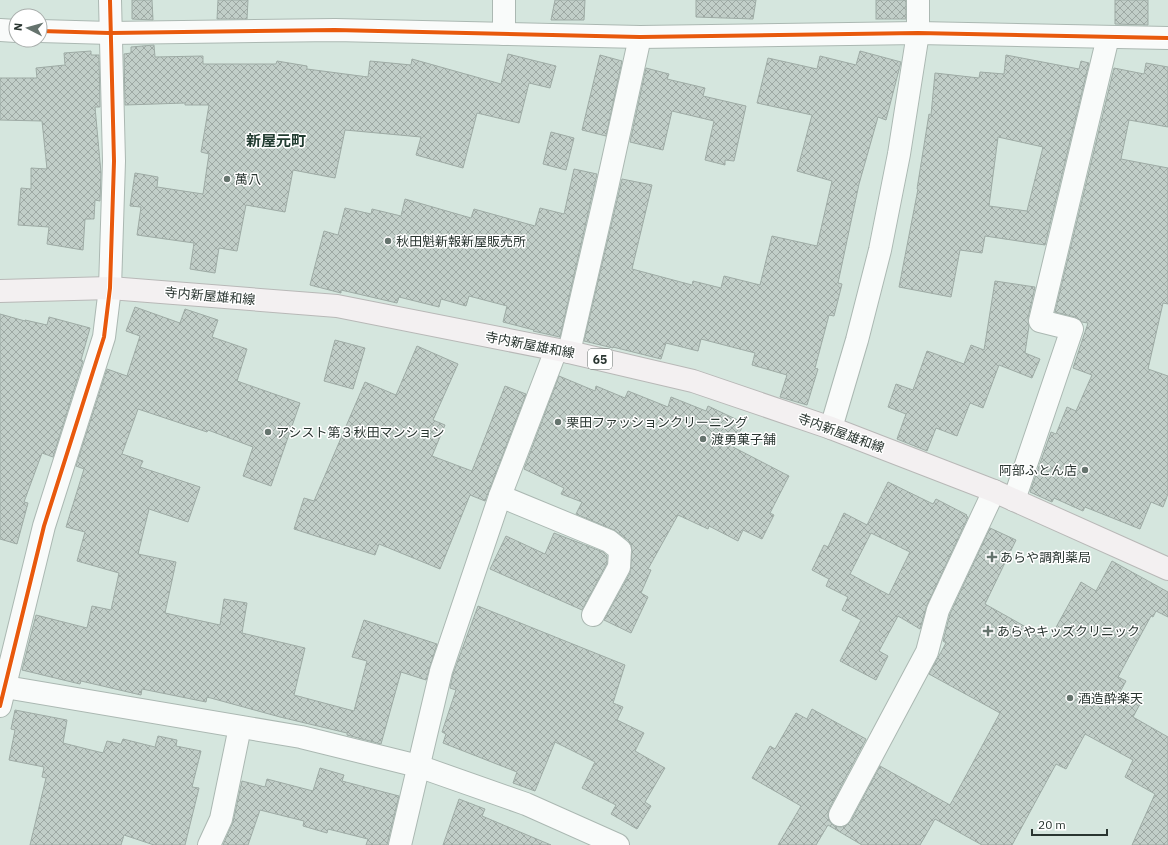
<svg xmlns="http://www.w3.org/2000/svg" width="1168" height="845" font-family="'IBM Plex Sans','Noto Sans JP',sans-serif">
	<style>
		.building { fill: url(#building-cross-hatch); stroke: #9eaba5; fill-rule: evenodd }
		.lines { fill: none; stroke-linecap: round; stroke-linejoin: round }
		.minor-casing { stroke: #abb8b2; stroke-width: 24 }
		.primary-casing { stroke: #b8b8b7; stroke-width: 24 }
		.minor { stroke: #f9fbfa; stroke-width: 22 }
		.primary { stroke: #f3f0f1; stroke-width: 22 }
		.cycleway-casing { stroke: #fff; stroke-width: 6 }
		.cycleway { stroke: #e8590c; stroke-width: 4 }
		.poi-dot { fill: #65736d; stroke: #fff; stroke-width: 1.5 }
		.labels { text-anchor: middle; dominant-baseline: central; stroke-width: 3; stroke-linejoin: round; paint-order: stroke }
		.shield { fill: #fff; stroke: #69726e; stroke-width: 1 }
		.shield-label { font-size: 12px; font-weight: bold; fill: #293530 }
		.poi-label { font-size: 13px; fill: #293530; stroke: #fff; text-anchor: start }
		.street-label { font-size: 13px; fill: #293530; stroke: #fff }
		.quarter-label { font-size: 15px; font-weight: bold; fill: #223c31; stroke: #fff }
	</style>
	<defs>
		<pattern id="building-cross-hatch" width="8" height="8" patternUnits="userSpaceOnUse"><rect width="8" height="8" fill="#c1cec8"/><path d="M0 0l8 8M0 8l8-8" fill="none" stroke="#9da8a3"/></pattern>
	</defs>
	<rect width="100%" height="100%" fill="#d5e6de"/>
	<!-- building -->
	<g class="building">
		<path d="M 132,0 L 152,0 L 153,20 L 132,19 Z"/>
		<path d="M 218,0 L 248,0 L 247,19 L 217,19 Z"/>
		<path d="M 555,0 L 585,0 L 584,20 L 551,20 Z"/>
		<path d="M 696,0 L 756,0 L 753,19 L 696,17 Z"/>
		<rect x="876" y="0" width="30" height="19"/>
		<path d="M 1115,0 L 1148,0 L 1148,25 L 1115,24 Z"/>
		<path d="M 154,45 L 155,57 L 203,56 L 203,64 L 276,64 L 277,61 L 307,66 L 307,69 L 368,77 L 370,61 L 411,65 L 412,59 L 501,84 L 508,54 L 556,66 L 550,88 L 529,83 L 519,123 L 477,113 L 463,168 L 416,155 L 421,137 L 345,130 L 335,178 L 293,170 L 285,212 L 246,205 L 237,251 L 219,248 L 215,273 L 190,269 L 194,243 L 137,235 L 141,207 L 130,206 L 135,173 L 158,177 L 157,187 L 203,194 L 209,154 L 201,152 L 209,105 L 185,105 L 185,103 L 125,105 L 124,54 L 131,53 L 131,47 Z"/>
		<path d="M 91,51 L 91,55 L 99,55 L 100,107 L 95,107 L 101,173 L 100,201 L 95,200 L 94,219 L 85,219 L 83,250 L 47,244 L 49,227 L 18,225 L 21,188 L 31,189 L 31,168 L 47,169 L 42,121 L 0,120 L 0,78 L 37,78 L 36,68 L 65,65 L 64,53 Z"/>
		<path d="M 860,51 L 901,62 L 886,120 L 878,117 L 859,184 L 838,283 L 842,284 L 834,316 L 829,315 L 815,368 L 818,369 L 807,405 L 780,397 L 787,375 L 752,365 L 755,353 L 701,339 L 698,351 L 666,343 L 661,359 L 613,347 L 613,348 L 584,341 L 622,179 L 652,185 L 632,269 L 692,285 L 693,281 L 721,288 L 724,276 L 760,285 L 772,236 L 817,246 L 832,181 L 797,171 L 812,115 L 757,103 L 768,58 L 817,69 L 820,56 L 856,65 Z"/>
		<path d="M 600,55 L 622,61 L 606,136 L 582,130 Z"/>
		<path d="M 1006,55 L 1079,69 L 1081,61 L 1089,63 L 1045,245 L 985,236 L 982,253 L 960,250 L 951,297 L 899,287 L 918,189 L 917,189 L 929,114 L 931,115 L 935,73 L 979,78 L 980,72 L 1004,74 ZM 998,137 L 1043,147 L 1027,211 L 989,206 Z"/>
		<path d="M 1146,63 L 1168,67 L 1168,127 L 1129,120 L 1121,159 L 1168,168 L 1168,304 L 1163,303 L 1148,369 L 1168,376 L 1168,494 L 1163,507 L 1151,502 L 1140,529 L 1085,507 L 1083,511 L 1054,498 L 1052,502 L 1030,492 L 1051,432 L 1056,434 L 1067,407 L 1076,411 L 1092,375 L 1073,368 L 1088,323 L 1082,322 L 1075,317 L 1055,312 L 1114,68 L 1144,74 Z"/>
		<path d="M 646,68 L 669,74 L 667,79 L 705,88 L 703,96 L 746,106 L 734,161 L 725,160 L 725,165 L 705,160 L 714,121 L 672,111 L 663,150 L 630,142 Z"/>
		<path d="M 551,132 L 574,138 L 566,170 L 543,164 Z"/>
		<path d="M 574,169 L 597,174 L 560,337 L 533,331 L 534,330 L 503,322 L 507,306 L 469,296 L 466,306 L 441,299 L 439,307 L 399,297 L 397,303 L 341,290 L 341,293 L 310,285 L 324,231 L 338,235 L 345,208 L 371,214 L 372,209 L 401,216 L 405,199 L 471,218 L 474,209 L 535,226 L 540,208 L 564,214 Z"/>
		<path d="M 995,281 L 1035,287 L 1028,318 L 1029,326 L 1025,353 L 1040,359 L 1032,378 L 999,365 L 983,408 L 970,403 L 957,436 L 936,428 L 927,451 L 897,439 L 906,414 L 888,407 L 896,384 L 913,390 L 927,351 L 964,364 L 971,345 L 984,350 Z"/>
		<path d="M 135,307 L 180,323 L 185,309 L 218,320 L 212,337 L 247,349 L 237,381 L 300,403 L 271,486 L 243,476 L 253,447 L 208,430 L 207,432 L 138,409 L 122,454 L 143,461 L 140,467 L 200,487 L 188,522 L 149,509 L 138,554 L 176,562 L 165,613 L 220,625 L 224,599 L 247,603 L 242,633 L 305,648 L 294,695 L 354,711 L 367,661 L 352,657 L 364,620 L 437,644 L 426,680 L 401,672 L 381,744 L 347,735 L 347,733 L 280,717 L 207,697 L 206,702 L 142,689 L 141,695 L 81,681 L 80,684 L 22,670 L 36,615 L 87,628 L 92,606 L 111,610 L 119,573 L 77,561 L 85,532 L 66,527 L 84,469 L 76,466 L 107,369 L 127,376 L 140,336 L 126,331 Z"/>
		<path d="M 0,314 L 25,321 L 25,320 L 47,325 L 49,317 L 90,328 L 81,360 L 83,361 L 53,457 L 42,453 L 24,502 L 28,503 L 17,544 L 0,539 Z"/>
		<path d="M 335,340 L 365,348 L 353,389 L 324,381 Z"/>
		<path d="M 417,346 L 458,364 L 433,420 L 445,425 L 432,456 L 472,471 L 505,386 L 526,394 L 485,501 L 470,495 L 440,569 L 379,544 L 375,555 L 294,529 L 304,498 L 314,501 L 365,382 L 396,395 Z"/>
		<path d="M 559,376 L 595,391 L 596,386 L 625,398 L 628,391 L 668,407 L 671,397 L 706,411 L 708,406 L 744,423 L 733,447 L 789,476 L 770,513 L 774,515 L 762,539 L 743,530 L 738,541 L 709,526 L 708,529 L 678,515 L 648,569 L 651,570 L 641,593 L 648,597 L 631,633 L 604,620 L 630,573 L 632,551 L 631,545 L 628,540 L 614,530 L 576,514 L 582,502 L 561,494 L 564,488 L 524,469 Z"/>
		<path d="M 888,482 L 933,504 L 936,499 L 967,515 L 966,516 L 968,517 L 927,605 L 920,629 L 898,616 L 879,651 L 888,656 L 876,680 L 840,661 L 861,620 L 842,610 L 848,597 L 826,586 L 829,579 L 812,570 L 824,545 L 828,547 L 844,513 L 867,525 ZM 871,533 L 910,552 L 889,595 L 850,574 Z"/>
		<path d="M 990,528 L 1016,540 L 985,604 L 1049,640 L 1081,582 L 1096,591 L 1112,561 L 1168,592 L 1168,617 L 1156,611 L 1153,617 L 1151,616 L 1118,677 L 1126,681 L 1120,692 L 1140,704 L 1133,717 L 1168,737 L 1168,845 L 1132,845 L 1155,794 L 1125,777 L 1133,760 L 1085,734 L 1066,769 L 1056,764 L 1012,845 L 982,845 L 935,819 L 920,845 L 862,845 L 828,825 L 816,845 L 778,845 L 801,806 L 752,778 L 770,746 L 775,749 L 796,713 L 807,719 L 812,709 L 866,739 L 829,809 L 828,816 L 830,822 L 834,826 L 841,827 L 847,825 L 851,821 L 880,766 L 950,805 L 1000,713 L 929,674 L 946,643 L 943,641 L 950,614 Z"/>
		<path d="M 554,533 L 603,552 L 607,556 L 607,563 L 582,610 L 490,569 L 506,536 L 545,554 Z"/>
		<path d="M 478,606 L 625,665 L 613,703 L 623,707 L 617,720 L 644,733 L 635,751 L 665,768 L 645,802 L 651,806 L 637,829 L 611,814 L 616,805 L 582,788 L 595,762 L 555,742 L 535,791 L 513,783 L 517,772 L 443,743 L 446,734 L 442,732 L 456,690 L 450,688 L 453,674 Z"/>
		<path d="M 15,710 L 67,720 L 63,743 L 103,753 L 107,741 L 121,744 L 123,739 L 155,747 L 158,736 L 177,740 L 176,746 L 201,751 L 192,787 L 199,788 L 185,845 L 154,845 L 124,835 L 121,845 L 30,845 L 46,778 L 42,777 L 44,767 L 9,760 L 15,730 L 11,729 Z"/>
		<path d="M 320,768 L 344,775 L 342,781 L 399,796 L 387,845 L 366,845 L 368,839 L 328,829 L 327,833 L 303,826 L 304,821 L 260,810 L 248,845 L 223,845 L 233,822 L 242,781 L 265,787 L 267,779 L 313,791 Z"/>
		<path d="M 459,799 L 485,809 L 482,816 L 551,845 L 443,845 Z"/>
	</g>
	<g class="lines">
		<defs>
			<g id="minor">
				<path d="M 0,30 L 16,31"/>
				<path d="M 40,31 L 110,33 L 335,30 L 640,37 L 918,33 L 1168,38"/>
				<path d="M 504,34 L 504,0"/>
				<path d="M 569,352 L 606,192 L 640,37"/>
				<path d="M 831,428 L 857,340 L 880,250 L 899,154 L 918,33 L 918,0"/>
				<path d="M 500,496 L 609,541 L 620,550 L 619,567 L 593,615"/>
				<path d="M 1014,500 L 1072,329 L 1040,321 L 1108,37"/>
				<path d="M 0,686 L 301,737 L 418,766 L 526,804 L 618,845"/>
				<path d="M 0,706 L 44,526 L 104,337 L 110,288 L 114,161 L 110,0"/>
				<path d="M 840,815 L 927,652 L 938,610 L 994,491"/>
				<path d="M 209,845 L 221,819 L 240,727"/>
				<path d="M 400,845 L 441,671 L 500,496 L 556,350"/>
			</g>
			<path id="primary" d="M 0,291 L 110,288 L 337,306 L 569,352 L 693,381 L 831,428 L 994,491 L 1168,569"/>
		</defs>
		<!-- minor casing -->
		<use href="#minor" class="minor-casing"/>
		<!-- primary casing -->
		<use href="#primary" class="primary-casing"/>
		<!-- minor -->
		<use href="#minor" class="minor"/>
		<!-- primary -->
		<use href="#primary" class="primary"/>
		<defs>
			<g id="cycleway">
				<path d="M 40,31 L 110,33 L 335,30 L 640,37 L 918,33 L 1168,38"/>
				<path d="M 0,706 L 44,526 L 104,337 L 110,288 L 114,161 L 110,0"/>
			</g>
		</defs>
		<!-- cycleway casing -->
		<use href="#cycleway" class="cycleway-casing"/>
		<!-- cycleway -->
		<use href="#cycleway" class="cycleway"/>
	</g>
	<!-- markers -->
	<g class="poi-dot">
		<circle cx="227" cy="179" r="4"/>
		<circle cx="388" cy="241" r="4"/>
		<circle cx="558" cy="422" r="4"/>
		<circle cx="268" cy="432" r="4"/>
		<circle cx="703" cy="439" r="4"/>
		<circle cx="1085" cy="470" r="4"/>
		<path d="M990 551h4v4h4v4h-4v4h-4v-4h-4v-4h4z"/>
		<path d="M986 625h4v4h4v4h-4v4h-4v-4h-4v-4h4z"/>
		<circle cx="1070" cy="698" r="4"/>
	</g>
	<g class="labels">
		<!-- shield labels -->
		<rect class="shield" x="588" y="349" width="24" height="20" rx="3"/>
		<g class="shield-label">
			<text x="600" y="359">65</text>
		</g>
		<!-- poi labels -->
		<g class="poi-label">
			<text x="235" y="179">萬八</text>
			<text x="396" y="241">秋田魁新報新屋販売所</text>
			<text x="566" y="422">栗田ファッションクリーニング</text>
			<text x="276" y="432">アシスト第３秋田マンション</text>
			<text x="711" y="439">渡勇菓子舗</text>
			<text x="1077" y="470" text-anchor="end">阿部ふとん店</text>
			<text x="1000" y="557">あらや調剤薬局</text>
			<text x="997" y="631">あらやキッズクリニック</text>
			<text x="1078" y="698">酒造酔楽天</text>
		</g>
		<!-- street labels -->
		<g class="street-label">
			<text transform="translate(210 296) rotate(5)">寺内新屋雄和線</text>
			<text transform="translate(530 345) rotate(11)">寺内新屋雄和線</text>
			<text transform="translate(841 433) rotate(20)">寺内新屋雄和線</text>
		</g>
		<!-- quarter labels -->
		<g class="quarter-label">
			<text x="276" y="140">新屋元町</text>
		</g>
	</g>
	<!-- north arrow -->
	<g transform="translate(28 28) rotate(276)"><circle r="19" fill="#ffffff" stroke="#a9aeac"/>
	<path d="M0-3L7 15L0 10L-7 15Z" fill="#65736d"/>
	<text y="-6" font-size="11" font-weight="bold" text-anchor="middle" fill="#293530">N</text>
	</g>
	<!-- scale -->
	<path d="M1032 829v6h75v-6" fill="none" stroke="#293530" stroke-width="2"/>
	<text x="1038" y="829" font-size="12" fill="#293530" stroke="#ffffff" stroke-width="3" paint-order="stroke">20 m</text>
</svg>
